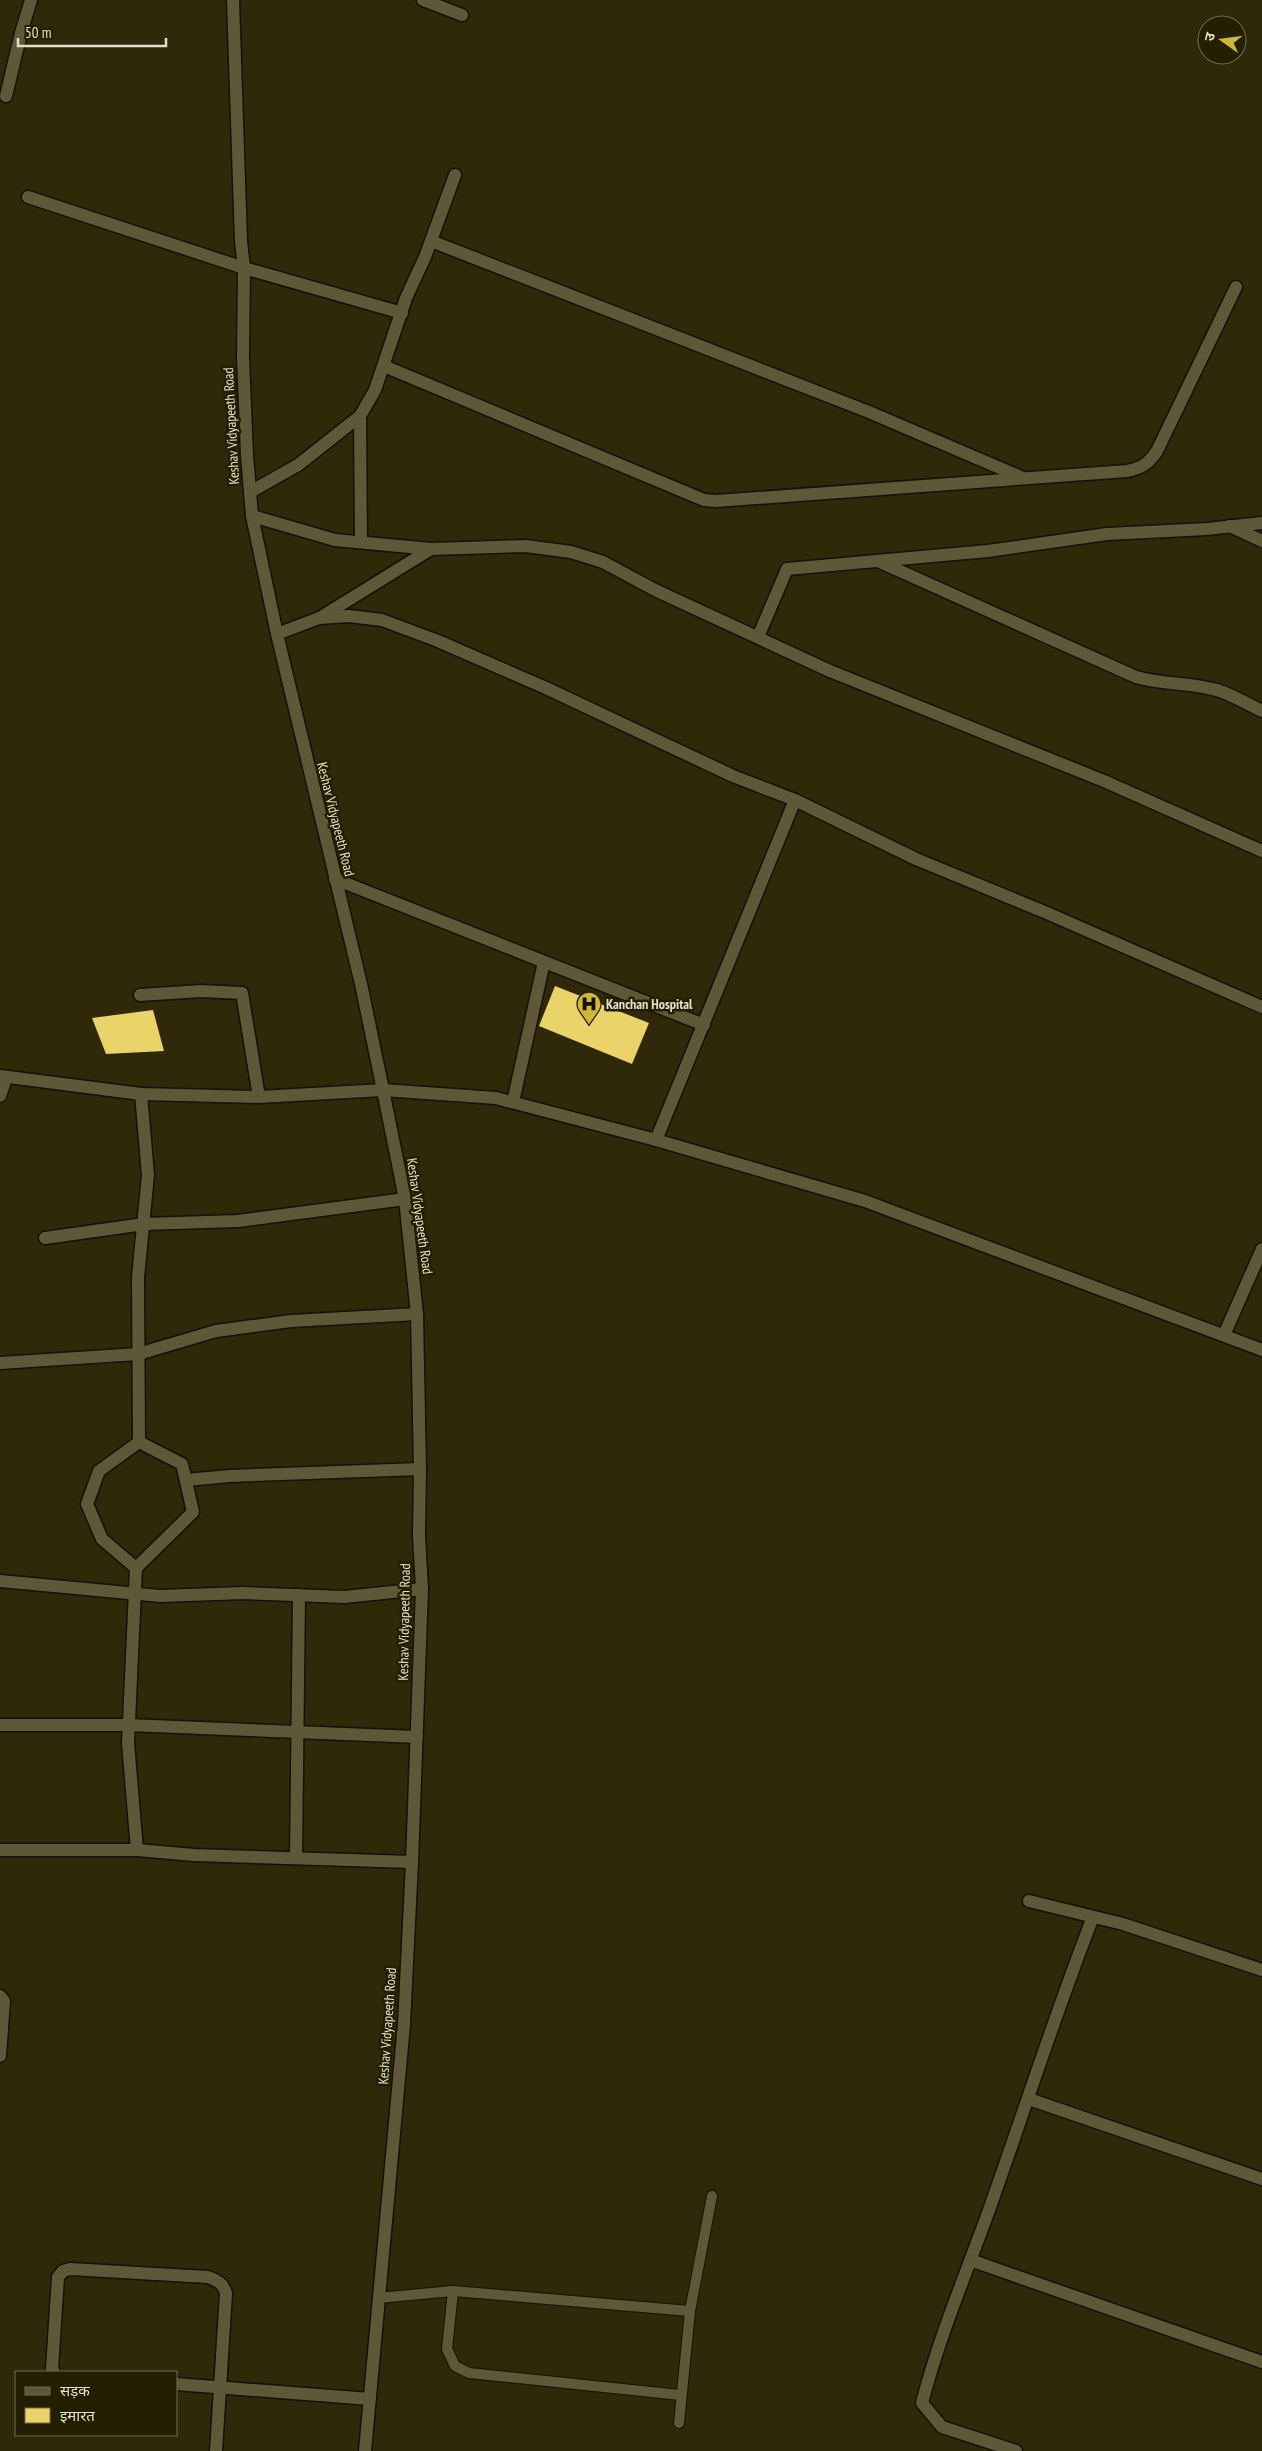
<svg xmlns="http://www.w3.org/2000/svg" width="1262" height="2451" font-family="'PT Sans Narrow','Noto Sans Devanagari',sans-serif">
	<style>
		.building { fill: #ead369 }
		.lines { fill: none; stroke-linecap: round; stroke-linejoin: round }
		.service-casing { stroke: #161100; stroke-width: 12 }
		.minor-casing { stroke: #161100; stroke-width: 15 }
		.tertiary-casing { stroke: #161100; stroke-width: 15 }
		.service { stroke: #5e5738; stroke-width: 10 }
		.minor { stroke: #5e5738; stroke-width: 12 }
		.tertiary { stroke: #5e5738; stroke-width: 12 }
		.labels { text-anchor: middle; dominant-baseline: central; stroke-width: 5; stroke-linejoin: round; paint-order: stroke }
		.street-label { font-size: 14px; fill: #e3dfce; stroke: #251f01 }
		.poi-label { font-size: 14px; font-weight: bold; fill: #e3dfce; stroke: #251f01; text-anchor: start }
	</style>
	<rect width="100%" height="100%" fill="#2f290a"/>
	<!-- building -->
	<g class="building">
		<path d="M 555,986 L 649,1023 L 632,1064 L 539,1026 Z"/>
		<path d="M 153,1010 L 164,1051 L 106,1054 L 92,1018 Z"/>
	</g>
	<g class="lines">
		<defs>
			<g id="service">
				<path d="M 453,2291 L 447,2349 L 455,2366 L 469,2373 L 680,2395"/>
				<path d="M 378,2298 L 453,2291 L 690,2311"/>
				<path d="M 679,2423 L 690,2311 L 712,2196"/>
			</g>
			<g id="minor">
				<path d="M 423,0 L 462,15"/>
				<path d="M 6,96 L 21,33 L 31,0"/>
				<path d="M 28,197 L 244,268 L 402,313"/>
				<path d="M 431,241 L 869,412 L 1021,477"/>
				<path d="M 384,366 L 704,500 L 716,501 L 1127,471 C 1142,468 1148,464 1157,451 L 1236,287"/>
				<path d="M 250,492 L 298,465 L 360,416"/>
				<path d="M 252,516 L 335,540 L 431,549 L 526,546 L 571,552 L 603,562 L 655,590 L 830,671 L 1104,781 L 1262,851"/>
				<path d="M 1230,526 L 1262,541"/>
				<path d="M 361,542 L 360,416 L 375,390 L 406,298 L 425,257 L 455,175"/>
				<path d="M 880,562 L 1136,677 C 1163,685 1192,682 1220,691 C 1234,696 1248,704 1262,711"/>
				<path d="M 321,617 L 431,549"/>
				<path d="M 277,634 L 319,618 L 349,616 L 382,620 L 438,641 L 546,688 L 733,776 L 795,800 L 916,859 L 1047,913 L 1262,1007"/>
				<path d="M 758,637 L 787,569 L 988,551 L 1107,534 L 1207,529 L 1262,523"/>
				<path d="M 335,879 L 704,1025"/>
				<path d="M 140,995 L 201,991 L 242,993 L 259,1097"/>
				<path d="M 0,1096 L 6,1078"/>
				<path d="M 513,1102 L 544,962"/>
				<path d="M 656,1140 L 795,800"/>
				<path d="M 45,1238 L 144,1224 L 238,1221 L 405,1199"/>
				<path d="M 1224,1335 L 1262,1249"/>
				<path d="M 0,1363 L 138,1354 L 216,1331 L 291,1321 L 417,1314"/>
				<path d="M 186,1480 L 230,1476 L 420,1469"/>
				<path d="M 136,1568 L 102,1539 L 87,1504 L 99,1471 L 139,1442"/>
				<path d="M 0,1581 L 160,1596 L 243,1593 L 344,1597 L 422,1589"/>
				<path d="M 0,1725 L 128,1725 L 417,1737"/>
				<path d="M 0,1850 L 137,1850 L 128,1743 L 136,1568 L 193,1512 L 182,1464 L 139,1442 L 138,1277 L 148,1175 L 141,1094"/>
				<path d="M 137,1850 L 194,1855 L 412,1862"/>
				<path d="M 296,1858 L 299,1595"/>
				<path d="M 1029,1901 L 1123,1924 L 1262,1970"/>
				<path d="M 0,1996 L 4,2001 L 0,2056"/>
				<path d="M 1029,2099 L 1262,2179"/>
				<path d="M 970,2260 L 1262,2362"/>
				<path d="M 54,2372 L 52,2369 L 58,2277 L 63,2271 L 70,2269 L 208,2277 C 218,2281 223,2283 226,2293 L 216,2451"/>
				<path d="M 176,2384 L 370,2399"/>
				<path d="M 1016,2451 L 942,2427 L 922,2403 C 939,2337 966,2274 989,2210 C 1024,2112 1055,2014 1093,1917"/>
			</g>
			<g id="tertiary">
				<path d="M 233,0 L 241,241 L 244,268 L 243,358 L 247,455 L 252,516 L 277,634 L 361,984 L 383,1090 L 405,1199 L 417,1314 L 420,1469 L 419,1536 L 422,1589 L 412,1862 L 404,2024 L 365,2451"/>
				<path d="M 0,1076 L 141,1094 L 259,1097 L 383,1090 L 496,1098 L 656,1140 L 865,1201 L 1262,1350"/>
			</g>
		</defs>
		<!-- service casing -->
		<use href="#service" class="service-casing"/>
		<!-- minor casing -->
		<use href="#minor" class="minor-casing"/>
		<!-- tertiary casing -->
		<use href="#tertiary" class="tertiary-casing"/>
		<!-- service -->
		<use href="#service" class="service"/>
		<!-- minor -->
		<use href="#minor" class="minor"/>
		<!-- tertiary -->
		<use href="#tertiary" class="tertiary"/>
	</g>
	<!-- icons -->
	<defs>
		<symbol id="hospital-pin" viewBox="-11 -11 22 30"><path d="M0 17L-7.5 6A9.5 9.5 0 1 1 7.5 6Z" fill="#d1b736" stroke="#251f01"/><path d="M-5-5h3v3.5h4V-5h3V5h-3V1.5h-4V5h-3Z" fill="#111"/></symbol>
	</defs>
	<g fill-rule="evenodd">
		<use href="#hospital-pin" x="575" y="990" width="28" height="38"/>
	</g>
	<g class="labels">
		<!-- street labels -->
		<g class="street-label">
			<text transform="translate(231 426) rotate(-93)">Keshav Vidyapeeth Road</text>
			<text transform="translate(336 819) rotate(76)">Keshav Vidyapeeth Road</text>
			<text transform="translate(420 1216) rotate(82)">Keshav Vidyapeeth Road</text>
			<text transform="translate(404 1622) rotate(-89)">Keshav Vidyapeeth Road</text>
			<text transform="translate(387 2026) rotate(-86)">Keshav Vidyapeeth Road</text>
		</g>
		<!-- poi labels -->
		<g class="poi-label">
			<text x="606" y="1004">Kanchan Hospital</text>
		</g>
	</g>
	<!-- legend -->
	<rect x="15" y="2371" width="162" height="65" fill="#251f01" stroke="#716c53"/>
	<rect x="25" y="2387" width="25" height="8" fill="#5e5738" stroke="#716c53"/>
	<text x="60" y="2396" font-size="15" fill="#e3dfce">सड़क</text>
	<rect x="25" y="2408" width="25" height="15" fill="#ead369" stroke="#716c53"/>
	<text x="60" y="2421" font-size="15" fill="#e3dfce">इमारत</text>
	<!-- north arrow -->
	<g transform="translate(1222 40) rotate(284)"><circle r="24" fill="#251f01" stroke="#716c53"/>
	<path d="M0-4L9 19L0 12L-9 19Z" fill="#d1b736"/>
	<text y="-8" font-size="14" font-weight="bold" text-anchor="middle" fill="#e3dfce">उ</text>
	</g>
	<!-- scale -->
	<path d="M18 38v8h148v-8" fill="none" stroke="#e3dfce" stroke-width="2.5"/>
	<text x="25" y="38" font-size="15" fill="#e3dfce" stroke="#251f01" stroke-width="4" paint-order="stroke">50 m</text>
</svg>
